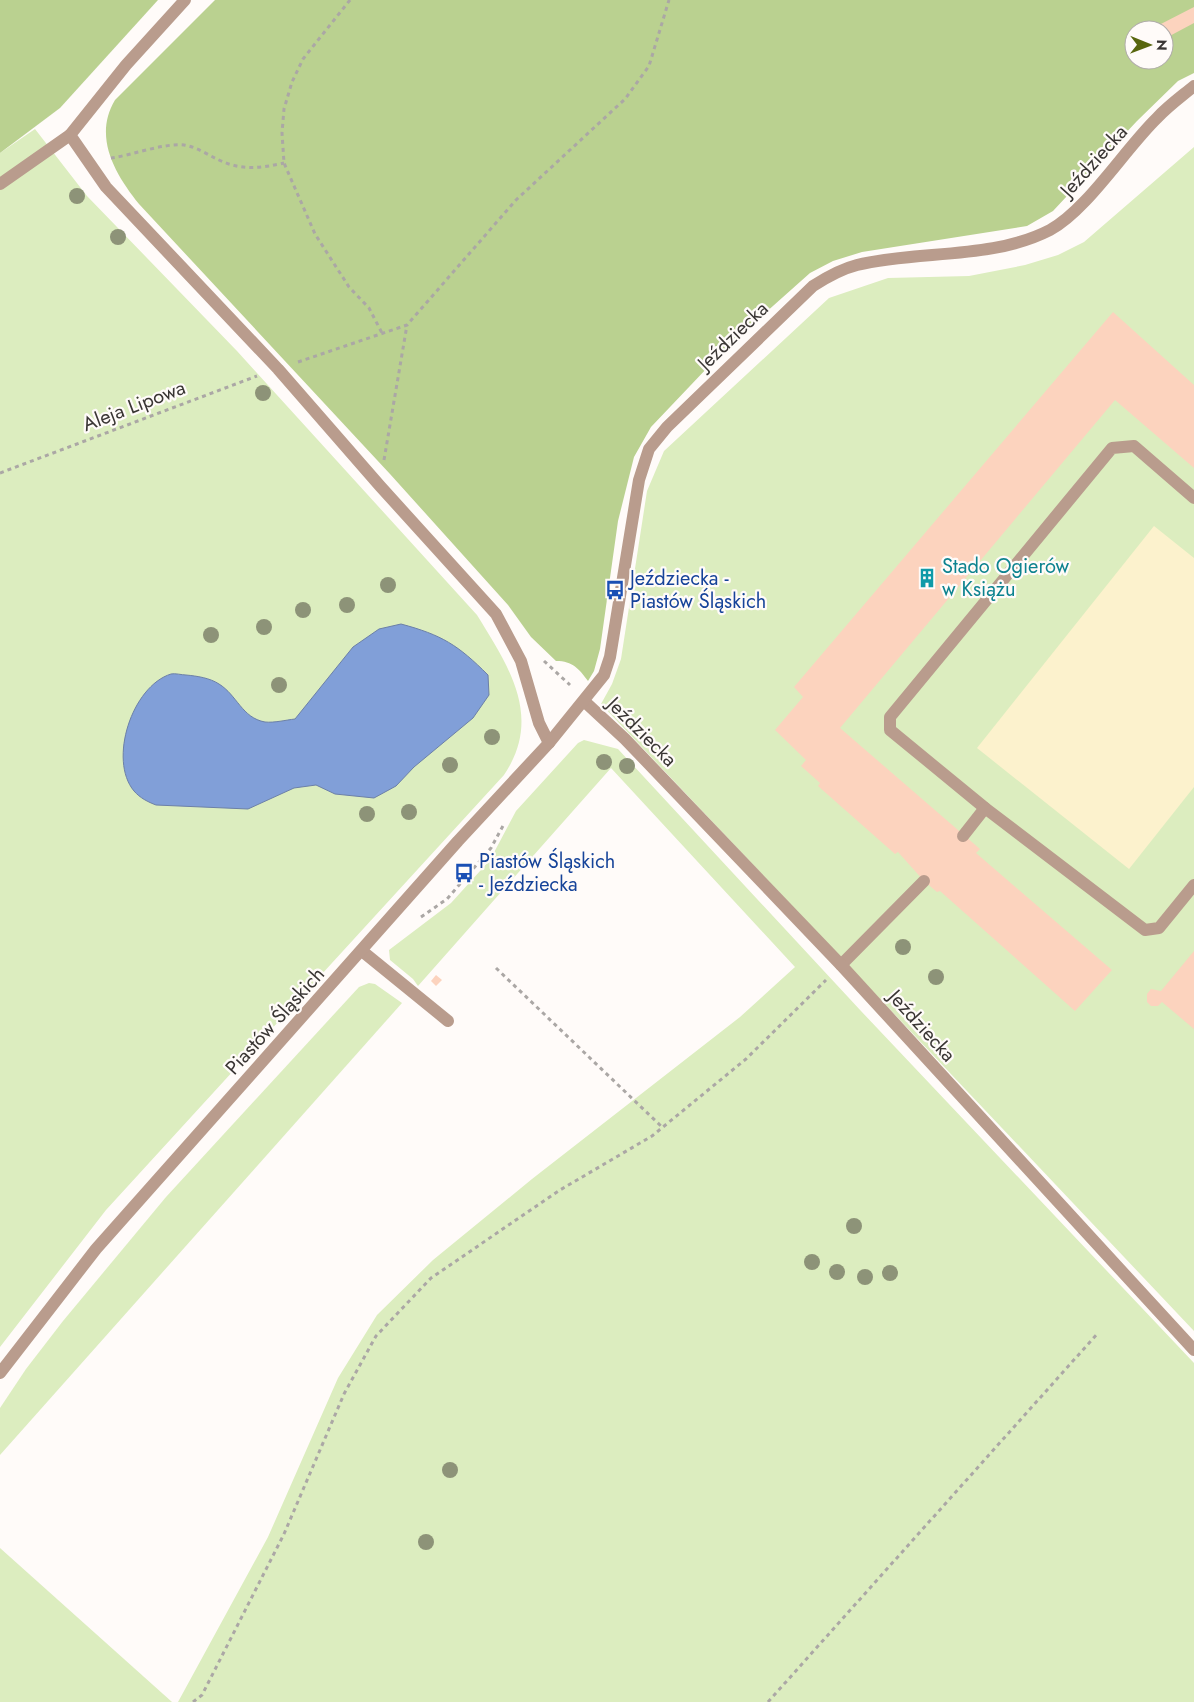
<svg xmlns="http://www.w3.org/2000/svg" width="1194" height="1702" font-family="Jost,sans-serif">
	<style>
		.green { fill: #dcedbf }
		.forest { fill: #bad190; fill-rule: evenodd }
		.sand { fill: #fcf2cd }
		.water { fill: #819fd8; stroke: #6c80a7 }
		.building { fill: #fcd3be }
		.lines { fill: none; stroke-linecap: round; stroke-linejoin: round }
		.path { stroke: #aba7a5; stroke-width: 3; stroke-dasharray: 4 4; stroke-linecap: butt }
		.service { stroke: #b99c8d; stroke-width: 12 }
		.pedestrian { stroke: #b99c8d; stroke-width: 12 }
		.minor { stroke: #b99c8d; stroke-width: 12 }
		.tree { fill: #8d9378 }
		.labels { text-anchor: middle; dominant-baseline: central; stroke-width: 4.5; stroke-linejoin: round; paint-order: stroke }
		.street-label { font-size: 20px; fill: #3a3634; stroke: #fffbf9 }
		.culture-label { font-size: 20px; fill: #0d838f; stroke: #fffbf9; text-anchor: start }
		.transit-label { font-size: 20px; fill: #164399; stroke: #fffbf9; text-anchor: start }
	</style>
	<rect width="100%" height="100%" fill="#fffbf9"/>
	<!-- green -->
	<g class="green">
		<path d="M 35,129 L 87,196 L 237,351 L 477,615 C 509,667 543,717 504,775 L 106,1210 L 0,1347 L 0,153 Z"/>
		<path d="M 1194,147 L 1194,1331 L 601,704 L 612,684 L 621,659 L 647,491 L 664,451 L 829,298 L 888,278 L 969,276 L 1025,265 L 1058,255 L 1084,242 Z"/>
		<path d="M 584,740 L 618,749 L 861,1011 L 1194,1363 L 1194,1702 L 178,1702 L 268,1537 L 338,1378 L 377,1315 L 433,1260 L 532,1179 L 740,1017 L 795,967 L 611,768 L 418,986 L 413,979 L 390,960 L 389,950 L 451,903 L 490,860 L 516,811 L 578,743 Z"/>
		<path d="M 369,983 L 375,984 L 402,1003 L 0,1455 L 0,1408 L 26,1369 L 63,1321 L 166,1197 L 359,987 Z"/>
		<path d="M 0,1548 L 172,1702 L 0,1702 Z"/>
	</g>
	<!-- forest -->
	<g class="forest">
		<path d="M 0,0 L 158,0 L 60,108 L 0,153 Z"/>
		<path d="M 215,0 L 1194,0 L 1194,73 L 1178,81 L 1137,121 L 1053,211 L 1027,226 L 862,252 L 833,261 L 810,273 L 728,346 L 651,427 L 634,457 L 618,521 L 600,649 L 594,671 L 588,681 C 579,669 573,661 556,661 L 531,637 L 508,605 L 390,474 L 139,204 C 115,174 93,137 115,100 ZM 1134,30 L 1164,30 L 1164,60 L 1134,60 Z"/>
	</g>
	<!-- sand -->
	<path class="sand" d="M 1154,526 L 1194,558 L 1194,787 L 1129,869 L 977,748 Z"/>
	<!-- water -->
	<path class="water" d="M 401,624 C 442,635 458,645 488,675 L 489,695 L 473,718 L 414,767 L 396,786 L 374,798 L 335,794 L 316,785 L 294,788 L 248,809 L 156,805 C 148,802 140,798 134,791 C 108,760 132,686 171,674 C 175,673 182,675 186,675 C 197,676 210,678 219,684 C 237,695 242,718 265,722 C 274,723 286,720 295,719 L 353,647 L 379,629 Z"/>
	<!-- building -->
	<g class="building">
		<path d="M 1194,7 L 1194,23 L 1164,39 L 1164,30 L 1157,30 L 1155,27 Z"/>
		<path d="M 1113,312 L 1194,385 L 1194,468 L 1115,400 L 840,728 L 980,849 L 976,853 L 1112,970 L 1075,1011 L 940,891 L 937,892 L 924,881 L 898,852 L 895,854 L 818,786 L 820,783 L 801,766 L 806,760 L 775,730 L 803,697 L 794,687 Z"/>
		<path d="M 1194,951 L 1194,1029 L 1162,1002 L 1158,1006 L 1151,1006 L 1147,1002 L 1147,994 L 1151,989 L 1161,991 Z"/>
		<path d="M 436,975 L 442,980 L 436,986 L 431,981 Z"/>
	</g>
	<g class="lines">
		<!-- path -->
		<g class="path">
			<path d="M 350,0 L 303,59 L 292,82 L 284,109 L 282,133 L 284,163 L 315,234 L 349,287 L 369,308 L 382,333"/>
			<path d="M 111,158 C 133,155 163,143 184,145 C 197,147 208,155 219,160 C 242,171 261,168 284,163"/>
			<path d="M 298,362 L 407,325 L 516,200 L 625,99 L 649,66 L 669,0"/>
			<path d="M 384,460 L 407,325"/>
			<path d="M 0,473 L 257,376"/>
			<path d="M 544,661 L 570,685"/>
			<path d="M 421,917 L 447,899 L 491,848 L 504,824"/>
			<path d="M 496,968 L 662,1127"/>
			<path d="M 193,1702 L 202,1695 L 284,1534 L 344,1394 L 376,1336 L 431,1278 L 560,1190 L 652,1136 L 746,1059 L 826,980"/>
			<path d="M 768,1702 L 1098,1333"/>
		</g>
		<!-- service -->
		<g class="service">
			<path d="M 1194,498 L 1134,446 L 1112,448 L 890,717 L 890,730 L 985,808 L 1145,930 L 1159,928 L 1194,885"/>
			<path d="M 963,836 L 985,808"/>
			<path d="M 362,951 L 448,1021"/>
			<path d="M 841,965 L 924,881"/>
		</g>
		<!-- pedestrian -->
		<path class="pedestrian" d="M 0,184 L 70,135"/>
		<!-- minor -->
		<g class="minor">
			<path d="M 185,0 L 126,65 L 70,135 L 106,187 L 278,369 L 380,486 L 496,614 L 521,661 L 539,723 L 549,743"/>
			<path d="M 584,701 L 625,739 L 841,965 L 1194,1350"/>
			<path d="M 0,1373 L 96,1249 L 458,841 L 549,743 L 604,675 L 610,657 L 639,480 L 649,449 L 667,427 L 813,286 C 827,277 841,269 857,265 C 919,250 992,260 1050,230 C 1087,210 1125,149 1157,118 C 1168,106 1182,96 1194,86"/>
		</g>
	</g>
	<!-- trees -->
	<g class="tree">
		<circle cx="77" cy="196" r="8"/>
		<circle cx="118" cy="237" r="8"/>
		<circle cx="263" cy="393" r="8"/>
		<circle cx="388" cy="585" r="8"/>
		<circle cx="347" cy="605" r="8"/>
		<circle cx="303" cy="610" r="8"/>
		<circle cx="264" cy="627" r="8"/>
		<circle cx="211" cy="635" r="8"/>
		<circle cx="279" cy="685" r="8"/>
		<circle cx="492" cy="737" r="8"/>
		<circle cx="604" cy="762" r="8"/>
		<circle cx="450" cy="765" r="8"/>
		<circle cx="627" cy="766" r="8"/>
		<circle cx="409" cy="812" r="8"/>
		<circle cx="367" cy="814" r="8"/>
		<circle cx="903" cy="947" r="8"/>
		<circle cx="936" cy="977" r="8"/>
		<circle cx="854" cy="1226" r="8"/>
		<circle cx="812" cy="1262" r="8"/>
		<circle cx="837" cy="1272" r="8"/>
		<circle cx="890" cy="1273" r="8"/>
		<circle cx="865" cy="1277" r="8"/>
		<circle cx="450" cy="1470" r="8"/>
		<circle cx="426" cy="1542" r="8"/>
	</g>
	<!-- icons -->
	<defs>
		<symbol id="building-bare" viewBox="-9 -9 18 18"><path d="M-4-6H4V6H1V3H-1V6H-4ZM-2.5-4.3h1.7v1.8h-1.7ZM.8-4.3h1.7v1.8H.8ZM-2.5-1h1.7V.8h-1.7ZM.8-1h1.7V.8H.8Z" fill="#0f9aa8" stroke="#fffbf9" stroke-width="2.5" paint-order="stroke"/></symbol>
		<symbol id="bus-bare" viewBox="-9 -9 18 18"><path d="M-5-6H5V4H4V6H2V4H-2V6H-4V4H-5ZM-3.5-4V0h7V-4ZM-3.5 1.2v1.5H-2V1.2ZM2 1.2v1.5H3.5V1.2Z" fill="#1a4fb4" stroke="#fffbf9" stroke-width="2.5" paint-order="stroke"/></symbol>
	</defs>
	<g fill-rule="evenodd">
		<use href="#building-bare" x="913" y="564" width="28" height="28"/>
		<use href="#bus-bare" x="601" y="576" width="28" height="28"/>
		<use href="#bus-bare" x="450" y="859" width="28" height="28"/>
	</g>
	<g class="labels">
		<!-- street labels -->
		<g class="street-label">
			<text transform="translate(1094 161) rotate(-48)">Jeździecka</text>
			<text transform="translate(733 336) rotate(-44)">Jeździecka</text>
			<text transform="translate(134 406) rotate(-21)">Aleja Lipowa</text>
			<text transform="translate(642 732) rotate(45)">Jeździecka</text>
			<text transform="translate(275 1021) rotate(-48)">Piastów Śląskich</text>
			<text transform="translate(922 1026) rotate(48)">Jeździecka</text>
		</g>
		<!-- culture labels -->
		<g class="culture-label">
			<text x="942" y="566">Stado Ogierów<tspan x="942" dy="23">w Książu</tspan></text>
		</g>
		<!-- transit labels -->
		<g class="transit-label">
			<text x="630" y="578">Jeździecka -<tspan x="630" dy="23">Piastów Śląskich</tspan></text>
			<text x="479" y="861">Piastów Śląskich<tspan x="479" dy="23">- Jeździecka</tspan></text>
		</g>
	</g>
	<!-- north arrow -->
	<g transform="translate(1149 45) rotate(91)"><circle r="24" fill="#fffbf9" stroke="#b0acaa"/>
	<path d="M0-4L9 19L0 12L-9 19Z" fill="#58660e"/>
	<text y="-8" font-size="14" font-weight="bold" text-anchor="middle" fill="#3a3634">N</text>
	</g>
</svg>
